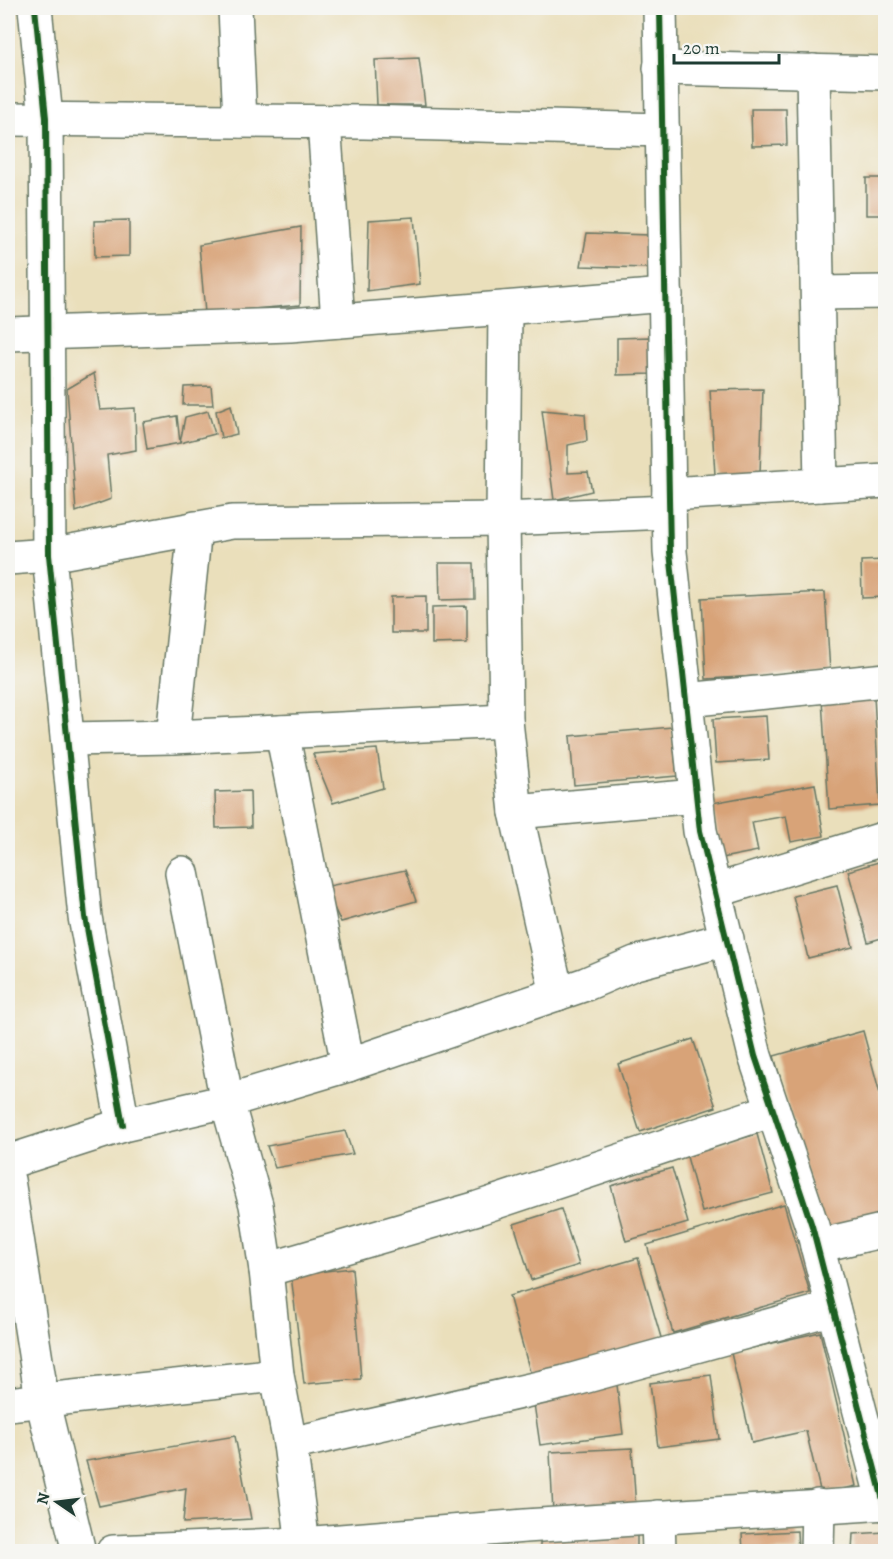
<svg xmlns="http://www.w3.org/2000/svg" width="893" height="1559" font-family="Alegreya,serif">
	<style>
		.building { fill: #d8a378 }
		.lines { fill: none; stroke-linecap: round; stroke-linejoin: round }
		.minor-casing { stroke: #667663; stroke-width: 36 }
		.minor { stroke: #fff; stroke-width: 33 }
		.cycleway-casing { stroke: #f6f6f2; stroke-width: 10 }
		.cycleway { stroke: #1b5e20; stroke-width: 6 }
	</style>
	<rect width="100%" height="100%" fill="#f6f6f2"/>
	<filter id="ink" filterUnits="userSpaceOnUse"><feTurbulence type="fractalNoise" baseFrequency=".0167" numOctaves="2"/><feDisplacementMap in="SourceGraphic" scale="12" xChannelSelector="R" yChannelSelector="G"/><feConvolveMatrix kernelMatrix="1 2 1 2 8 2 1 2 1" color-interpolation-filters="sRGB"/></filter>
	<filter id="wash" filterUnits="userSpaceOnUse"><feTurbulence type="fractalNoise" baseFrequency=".008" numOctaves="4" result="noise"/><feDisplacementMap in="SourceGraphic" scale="24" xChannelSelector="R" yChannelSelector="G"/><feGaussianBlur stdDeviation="1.35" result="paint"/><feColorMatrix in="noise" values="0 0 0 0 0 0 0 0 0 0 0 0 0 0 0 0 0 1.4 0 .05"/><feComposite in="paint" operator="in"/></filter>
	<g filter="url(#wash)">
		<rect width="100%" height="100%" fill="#eadfbb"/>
		<g id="blocks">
			<!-- building -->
			<g class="building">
				<path d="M 419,58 L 425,105 L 377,105 L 375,60 Z"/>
				<path d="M 751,109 L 786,109 L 787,145 L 752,146 Z"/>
				<rect x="866" y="178" width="19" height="37"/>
				<path d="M 414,217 L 420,284 L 367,291 L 369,220 Z"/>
				<path d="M 129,220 L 129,256 L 95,257 L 94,221 Z"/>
				<path d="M 301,227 L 300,305 L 205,313 L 199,245 Z"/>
				<path d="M 587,233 L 649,235 L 647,268 L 581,266 Z"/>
				<path d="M 651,337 L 652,374 L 617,375 L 617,338 Z"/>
				<path d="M 94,373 L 100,410 L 135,408 L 136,450 L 107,455 L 111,499 L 76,512 L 67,389 Z"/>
				<path d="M 211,386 L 213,405 L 183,405 L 184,387 Z"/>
				<path d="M 763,389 L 760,473 L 715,475 L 710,390 Z"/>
				<path d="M 231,405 L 237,434 L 221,438 L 216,411 Z"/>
				<path d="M 542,410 L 585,414 L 587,441 L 568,445 L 568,473 L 588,472 L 592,491 L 554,500 Z"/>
				<path d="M 208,411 L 215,434 L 180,443 L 147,449 L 143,422 L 177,416 L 180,443 L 185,417 Z"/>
				<path d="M 885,560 L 885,597 L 862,598 L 861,561 Z"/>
				<path d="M 439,563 L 474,563 L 475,599 L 440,600 Z"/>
				<path d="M 825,592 L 830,672 L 706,679 L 702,598 Z"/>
				<path d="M 426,596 L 426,633 L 391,633 L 391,597 Z"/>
				<path d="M 467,606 L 467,643 L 432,644 L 432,607 Z"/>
				<path d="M 874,696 L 880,805 L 829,809 L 822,700 Z"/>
				<path d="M 766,716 L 769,760 L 716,763 L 713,719 Z"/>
				<path d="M 672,727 L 677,776 L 574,785 L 570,736 Z"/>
				<path d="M 377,749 L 383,788 L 333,803 L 313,754 Z"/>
				<path d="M 815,784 L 824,836 L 791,842 L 786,816 L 752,822 L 758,851 L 722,858 L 712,803 Z"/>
				<path d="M 250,791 L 251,827 L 216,828 L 215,792 Z"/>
				<path d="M 885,860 L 885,937 L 868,942 L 848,871 Z"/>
				<path d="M 405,870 L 416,901 L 341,922 L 324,887 Z"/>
				<path d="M 837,885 L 853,947 L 808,958 L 793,896 Z"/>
				<path d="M 863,1031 L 885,1112 L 885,1216 L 824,1233 L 774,1056 Z"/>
				<path d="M 693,1039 L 716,1107 L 640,1132 L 618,1064 Z"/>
				<path d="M 345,1131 L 353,1154 L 275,1168 L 267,1146 Z"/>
				<path d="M 757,1134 L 773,1193 L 702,1212 L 686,1153 Z"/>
				<path d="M 672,1168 L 688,1223 L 626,1241 L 611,1186 Z"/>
				<path d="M 784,1204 L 810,1293 L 673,1333 L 647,1245 Z"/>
				<path d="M 561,1209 L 579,1265 L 531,1280 L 514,1224 Z"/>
				<path d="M 638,1258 L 662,1341 L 532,1379 L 509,1296 Z"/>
				<path d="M 352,1268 L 361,1379 L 304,1384 L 291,1275 Z"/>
				<path d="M 820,1332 L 856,1486 L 821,1494 L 806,1431 L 752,1443 L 731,1353 Z"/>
				<path d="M 711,1375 L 719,1439 L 658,1447 L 650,1383 Z"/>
				<path d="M 617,1385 L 623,1434 L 540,1445 L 533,1397 Z"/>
				<path d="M 235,1436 L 251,1519 L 183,1523 L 186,1488 L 99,1506 L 86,1461 Z"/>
				<path d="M 632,1448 L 636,1509 L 553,1513 L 550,1452 Z"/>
				<path d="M 797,1531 L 798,1551 L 743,1551 L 742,1534 Z"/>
				<path d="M 885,1532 L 885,1551 L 852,1551 L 853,1534 Z"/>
				<path d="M 637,1535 L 637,1551 L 540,1551 L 540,1538 Z"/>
			</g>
		</g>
	</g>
	<g filter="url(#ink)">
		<use href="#blocks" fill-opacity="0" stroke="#667663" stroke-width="1.5"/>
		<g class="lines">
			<defs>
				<g id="minor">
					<path d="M 35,8 L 46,118 L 49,555 L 85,917 L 123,1125"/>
					<path d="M 235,8 L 240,121"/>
					<path d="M 660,8 L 670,552 L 700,831 L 755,1056 L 812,1226 L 884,1504"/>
					<path d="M 660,68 L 886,73"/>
					<path d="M 813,71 L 821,485"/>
					<path d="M 8,119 L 364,122 L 663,130"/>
					<path d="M 324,122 L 338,321"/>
					<path d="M 818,293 L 886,292"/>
					<path d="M 505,308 L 503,519 L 506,721 L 516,812 L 557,994"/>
					<path d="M 8,334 L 290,325 L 666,295"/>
					<path d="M 669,494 L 886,481"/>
					<path d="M 8,558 L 49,555 L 232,522 L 503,519 L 669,512"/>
					<path d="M 686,700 L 886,680"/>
					<path d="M 282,732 L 348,1065"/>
					<path d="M 173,737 L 195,528"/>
					<path d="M 69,739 L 173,737 L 506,721"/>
					<path d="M 516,812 L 696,796"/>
					<path d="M 182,873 L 227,1101 L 256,1205 L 266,1270 L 277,1375 L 290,1444 L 304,1552"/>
					<path d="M 715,891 L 886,838"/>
					<path d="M 8,1162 L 123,1125 L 227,1101 L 348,1065 L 586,984 L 635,963 L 727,939"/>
					<path d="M 8,1180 L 42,1399 L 79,1552"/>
					<path d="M 817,1246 L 886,1230"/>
					<path d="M 266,1270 L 478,1208 L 773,1110"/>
					<path d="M 8,1404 L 277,1375"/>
					<path d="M 290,1444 L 565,1382 L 833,1308"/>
					<path d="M 658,1517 L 659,1552"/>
					<path d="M 113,1552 L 303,1544 L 525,1526 L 886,1503"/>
					<path d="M 817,1552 L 818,1506"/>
				</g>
			</defs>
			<!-- minor casing -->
			<use href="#minor" class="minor-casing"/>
			<!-- minor -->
			<use href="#minor" class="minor"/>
			<defs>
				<g id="cycleway">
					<path d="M 35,8 L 46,118 L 49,555 L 85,917 L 123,1125"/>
					<path d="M 660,8 L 670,552 L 700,831 L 755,1056 L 812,1226 L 884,1504"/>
				</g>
			</defs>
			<!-- cycleway casing -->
			<use href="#cycleway" class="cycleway-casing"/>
			<!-- cycleway -->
			<use href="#cycleway" class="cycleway"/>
		</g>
	</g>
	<!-- margin -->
	<rect width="893" height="1559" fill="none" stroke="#f6f6f2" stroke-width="30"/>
	<!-- north arrow -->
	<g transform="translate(57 1502) rotate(284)" stroke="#f6f6f2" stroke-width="4.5" paint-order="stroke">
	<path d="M0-4.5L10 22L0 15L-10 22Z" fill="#1f3d34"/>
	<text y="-9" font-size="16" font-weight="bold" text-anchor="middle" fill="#1f3d34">N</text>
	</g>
	<!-- scale -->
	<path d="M674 54v9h105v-9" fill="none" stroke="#1f3d34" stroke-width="3"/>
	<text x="683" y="54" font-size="18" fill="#1f3d34" stroke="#f6f6f2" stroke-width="4.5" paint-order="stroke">20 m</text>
</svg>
